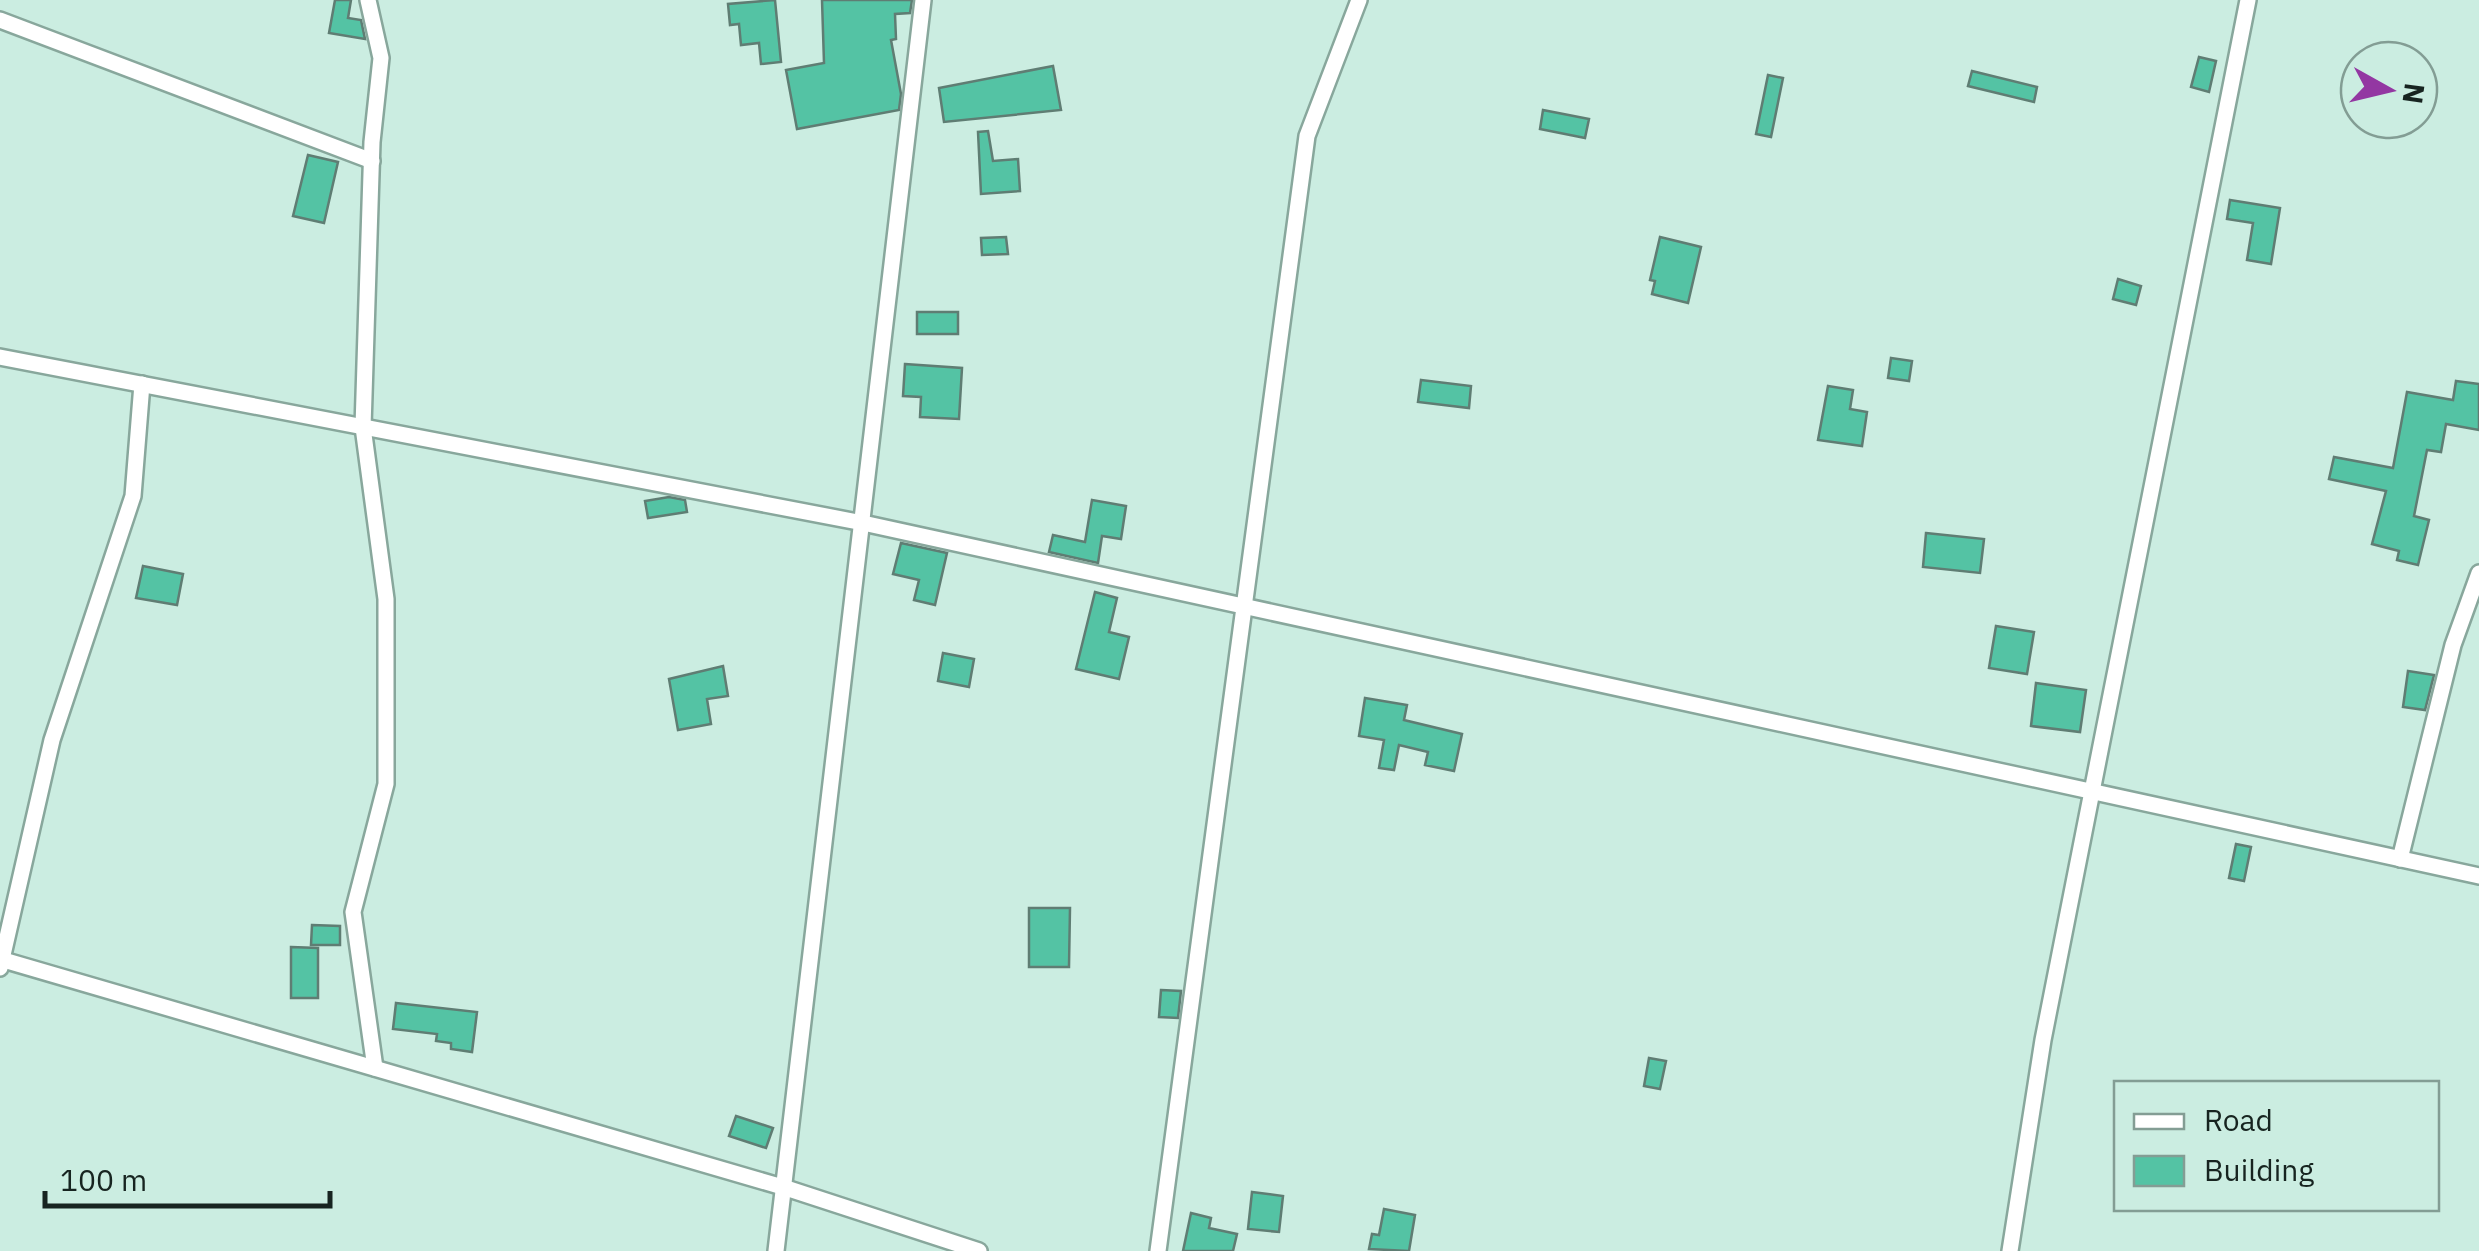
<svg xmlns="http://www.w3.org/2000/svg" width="2479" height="1251" font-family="'IBM Plex Sans',sans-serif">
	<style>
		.building { fill: #54c3a4; stroke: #5f7d73; stroke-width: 2.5 }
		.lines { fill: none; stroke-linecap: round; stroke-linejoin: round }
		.minor-casing { stroke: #88a79c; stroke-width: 20 }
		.minor { stroke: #fff; stroke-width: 15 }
	</style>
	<rect width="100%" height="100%" fill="#cbede1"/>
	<!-- building -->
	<g class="building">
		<path d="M 335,0 L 351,0 L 348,18 L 361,20 L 365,39 L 329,33 Z"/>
		<path d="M 775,0 L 781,62 L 761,64 L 759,43 L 741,45 L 739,24 L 730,25 L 728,4 Z"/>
		<path d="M 822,0 L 912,0 L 910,13 L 895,14 L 896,39 L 891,40 L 901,94 L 899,110 L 797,129 L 786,70 L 824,63 Z"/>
		<path d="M 2199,57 L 2216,61 L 2209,92 L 2191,87 Z"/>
		<path d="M 1053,66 L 1061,110 L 944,122 L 939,88 Z"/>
		<path d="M 1972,71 L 2037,87 L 2034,102 L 1968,86 Z"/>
		<path d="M 1768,75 L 1783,78 L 1771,137 L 1756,134 Z"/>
		<path d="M 1543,110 L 1589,119 L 1585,138 L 1540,129 Z"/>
		<path d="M 988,131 L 993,161 L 1018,159 L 1020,191 L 981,194 L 978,132 Z"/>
		<path d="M 308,155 L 338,162 L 324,223 L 293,216 Z"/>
		<path d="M 2230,200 L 2280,208 L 2271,264 L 2247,260 L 2253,223 L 2227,219 Z"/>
		<path d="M 1006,237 L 1008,254 L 982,255 L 981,238 Z"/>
		<path d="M 1660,237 L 1701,247 L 1688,303 L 1652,294 L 1655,281 L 1650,280 Z"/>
		<path d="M 2118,279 L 2141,286 L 2136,305 L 2113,299 Z"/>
		<rect x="917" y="312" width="41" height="22"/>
		<path d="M 1891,358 L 1912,361 L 1909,381 L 1888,378 Z"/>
		<path d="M 905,364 L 962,368 L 959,419 L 920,417 L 921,397 L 903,396 Z"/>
		<path d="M 1421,380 L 1471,386 L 1469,408 L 1418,402 Z"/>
		<path d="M 2456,381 L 2479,384 L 2479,430 L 2446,424 L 2441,452 L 2427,450 L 2414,516 L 2429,520 L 2418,565 L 2397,560 L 2399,551 L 2372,544 L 2386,491 L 2329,479 L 2334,457 L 2393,468 L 2407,392 L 2453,400 Z"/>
		<path d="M 1828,386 L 1853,390 L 1850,409 L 1867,412 L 1862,446 L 1818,440 Z"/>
		<path d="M 669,497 L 685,500 L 687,512 L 648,518 L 645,501 Z"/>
		<path d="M 1092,500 L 1126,506 L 1121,539 L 1102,536 L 1098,563 L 1049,552 L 1053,535 L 1085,542 Z"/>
		<path d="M 1926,533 L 1984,539 L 1980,573 L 1923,567 Z"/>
		<path d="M 901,543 L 947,553 L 935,605 L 914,600 L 919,580 L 893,574 Z"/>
		<path d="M 143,566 L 183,574 L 177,605 L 136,598 Z"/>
		<path d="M 1095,592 L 1117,598 L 1109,632 L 1129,637 L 1119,679 L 1076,669 Z"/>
		<path d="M 1996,626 L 2034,632 L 2027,674 L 1989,668 Z"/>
		<path d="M 943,653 L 974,659 L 969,687 L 938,681 Z"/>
		<path d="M 723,666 L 728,696 L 707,699 L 711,724 L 678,730 L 669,679 Z"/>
		<path d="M 2408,671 L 2434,675 L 2425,710 L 2403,707 Z"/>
		<path d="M 2036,683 L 2086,690 L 2080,732 L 2031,726 Z"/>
		<path d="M 1365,698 L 1407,705 L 1404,720 L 1462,734 L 1454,771 L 1425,765 L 1428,752 L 1399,745 L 1394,770 L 1379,768 L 1384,740 L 1359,736 Z"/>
		<path d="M 2236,844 L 2251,847 L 2244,881 L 2229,878 Z"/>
		<path d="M 1029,908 L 1070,908 L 1069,967 L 1029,967 Z"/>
		<path d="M 312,925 L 340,926 L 340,945 L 311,945 Z"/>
		<path d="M 291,947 L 318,948 L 318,998 L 291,998 Z"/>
		<path d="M 1161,990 L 1181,991 L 1178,1018 L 1159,1017 Z"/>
		<path d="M 396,1003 L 477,1012 L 472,1052 L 451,1049 L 451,1043 L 436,1041 L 437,1034 L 393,1029 Z"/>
		<path d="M 1649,1058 L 1666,1061 L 1660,1089 L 1644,1086 Z"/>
		<path d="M 736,1116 L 773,1128 L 766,1148 L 729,1136 Z"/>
		<path d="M 1252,1192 L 1283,1196 L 1279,1232 L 1248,1229 Z"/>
		<path d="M 1384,1209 L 1415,1215 L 1409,1251 L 1369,1249 L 1372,1234 L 1379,1235 Z"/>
		<path d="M 1191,1213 L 1211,1218 L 1209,1228 L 1237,1234 L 1233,1251 L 1183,1251 Z"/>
	</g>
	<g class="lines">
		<defs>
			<g id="minor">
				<path d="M 368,0 L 381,58 L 372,142 L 363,427 L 386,599 L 386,784 L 353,912 L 375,1068"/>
				<path d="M 0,20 L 372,161"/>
				<path d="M 0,357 L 863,523 L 2479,876"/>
				<path d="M 2400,859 L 2453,645 L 2479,573"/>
				<path d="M 0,959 L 786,1188 L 979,1251"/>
				<path d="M 0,968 L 52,740 L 133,496 L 142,384"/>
				<path d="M 776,1251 L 923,0"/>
				<path d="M 1158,1251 L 1307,136 L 1359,0"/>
				<path d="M 2010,1251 L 2043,1040 L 2248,0"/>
			</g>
		</defs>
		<!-- minor casing -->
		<use href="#minor" class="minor-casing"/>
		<!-- minor -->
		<use href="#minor" class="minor"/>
	</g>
	<!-- legend -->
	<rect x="2114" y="1081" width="325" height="130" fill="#cbede1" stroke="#839d94" stroke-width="2.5"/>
	<rect x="2134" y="1114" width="50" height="15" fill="#ffffff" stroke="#839d94" stroke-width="2.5"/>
	<text x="2204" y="1131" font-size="30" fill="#172420">Road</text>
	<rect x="2134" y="1156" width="50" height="30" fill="#54c3a4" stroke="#839d94" stroke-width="2.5"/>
	<text x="2204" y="1181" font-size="30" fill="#172420">Building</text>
	<!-- north arrow -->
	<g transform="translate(2389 90) rotate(98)"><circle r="48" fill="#cbede1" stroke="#839d94" stroke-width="2.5"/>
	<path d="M0-8L18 38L0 25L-18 38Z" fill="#9337a2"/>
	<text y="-15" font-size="28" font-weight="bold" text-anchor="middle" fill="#172420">N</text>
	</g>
	<!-- scale -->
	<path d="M45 1191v15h285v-15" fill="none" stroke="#172420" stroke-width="5"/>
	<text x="60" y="1191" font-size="30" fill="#172420" stroke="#cbede1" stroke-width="8" paint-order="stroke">100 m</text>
</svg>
